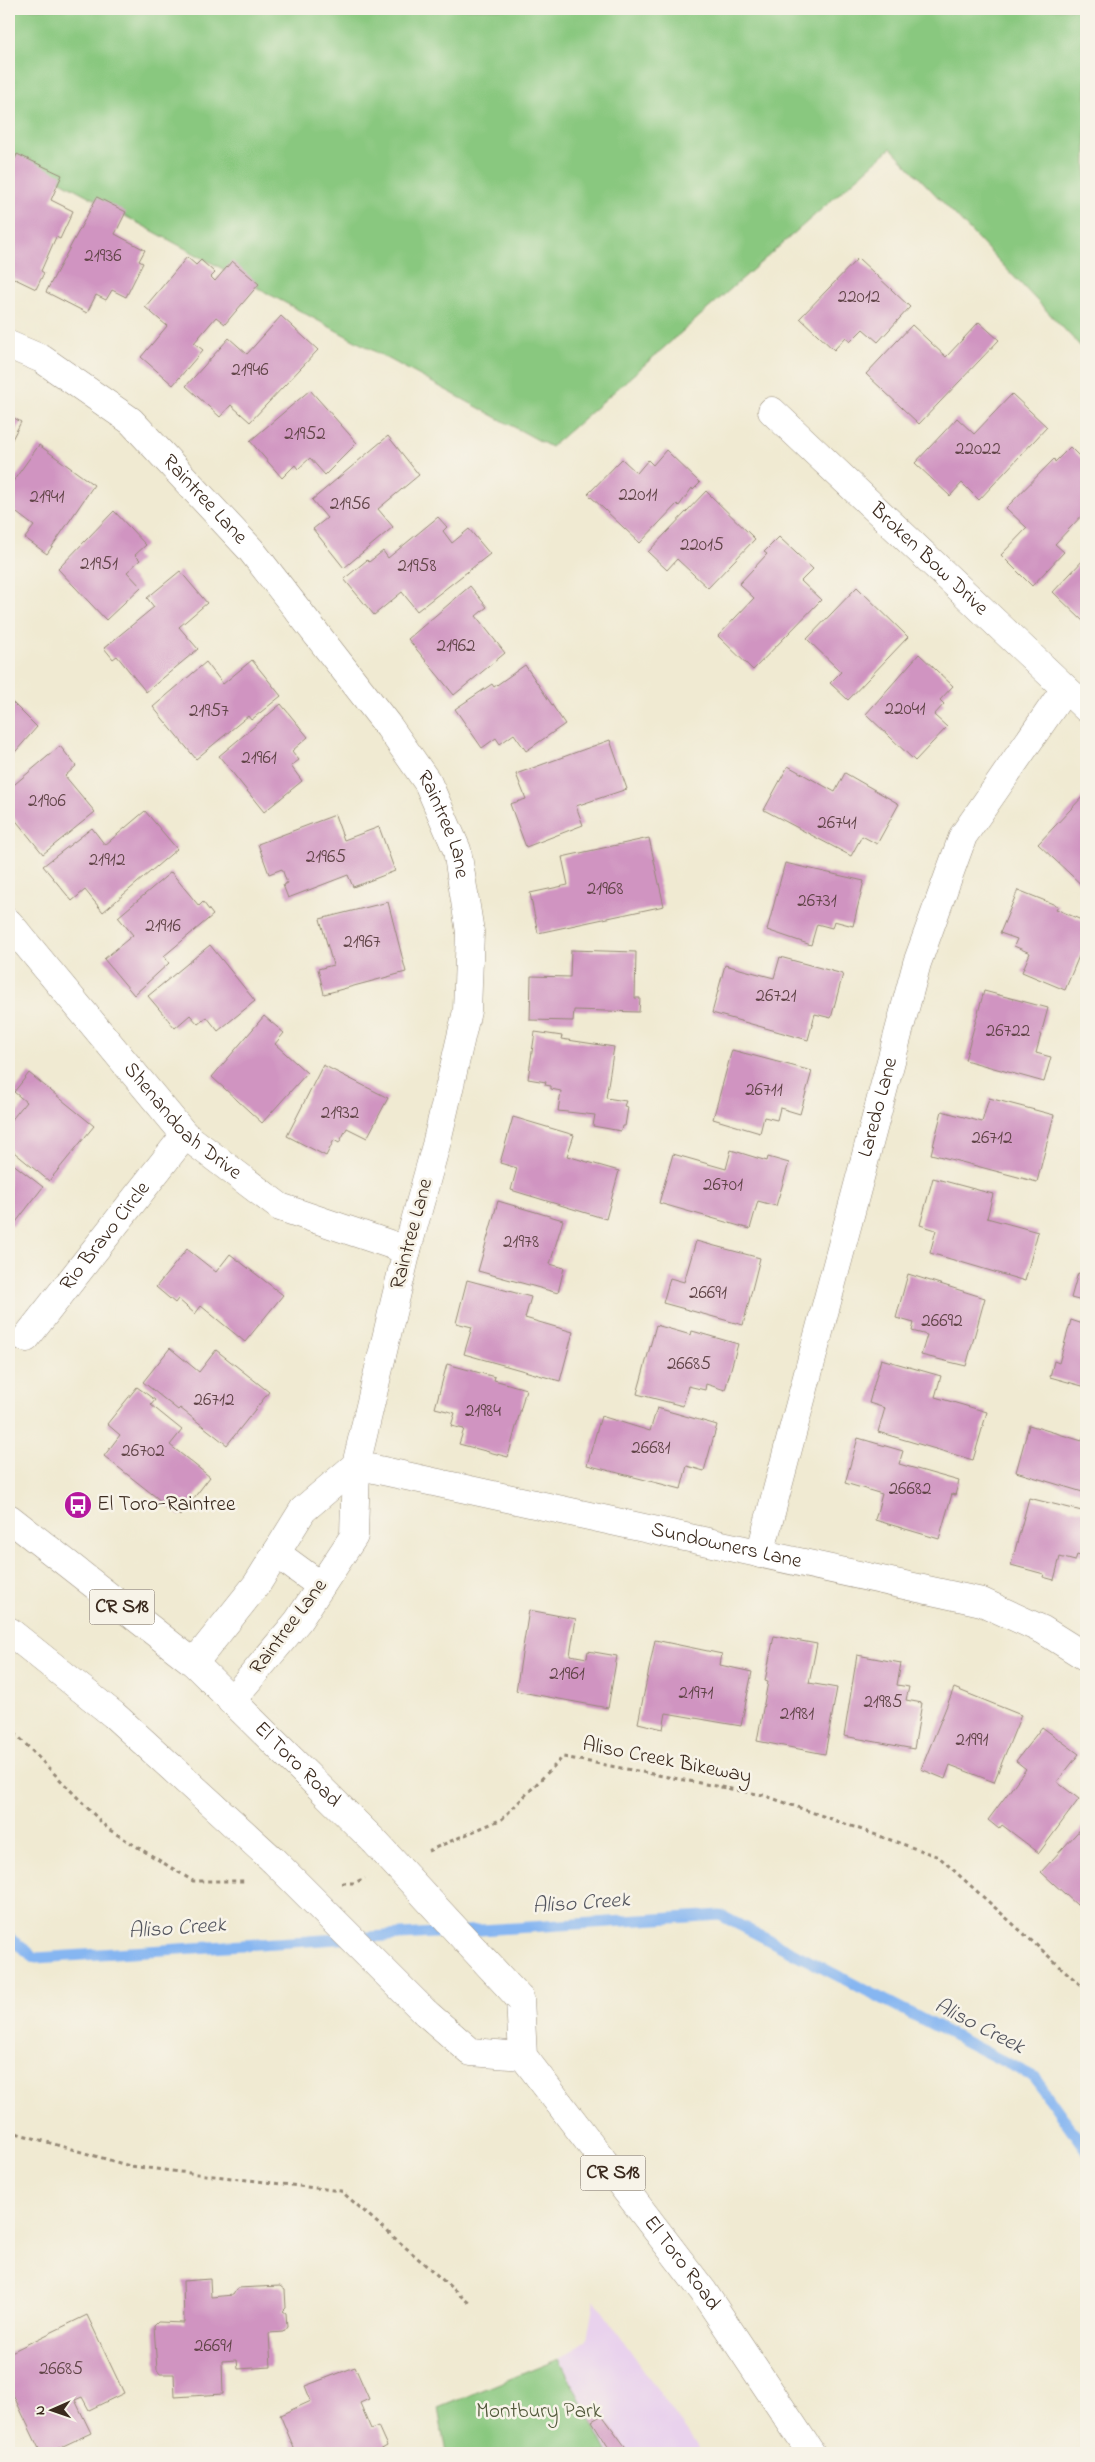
<svg xmlns="http://www.w3.org/2000/svg" width="1095" height="2462" font-family="'Indie Flower',sans-serif">
	<style>
		.built { fill: #e9d2ed }
		.green { fill: #89c87f; stroke: #62794e }
		.lines { fill: none; stroke-linecap: round; stroke-linejoin: round }
		.stream { stroke: #86b6f1; stroke-width: 11 }
		.building { fill: #d094c1 }
		.minor-casing { stroke: #968a78; stroke-width: 29 }
		.major-casing { stroke: #968a78; stroke-width: 29 }
		.path { stroke: #968a78; stroke-width: 3; stroke-dasharray: 4 4; stroke-linecap: butt }
		.minor { stroke: #fff; stroke-width: 28 }
		.major { stroke: #fff; stroke-width: 28 }
		.major-bridge-casing { stroke: #968a78; stroke-width: 29; stroke-linecap: butt }
		.major-bridge { stroke: #fff; stroke-width: 28 }
		.labels { text-anchor: middle; dominant-baseline: central; stroke-width: 5; stroke-linejoin: round; paint-order: stroke }
		.number-label { font-size: 19px; fill: #604447 }
		.shield { fill: #f7f3e8; stroke: #73665b; stroke-width: 1 }
		.shield-label { font-size: 20px; font-weight: bold; fill: #3b2a1e }
		.street-label { font-size: 21px; fill: #3b2a1e; stroke: #f7f3e8 }
		.poi-label { font-size: 21px; fill: #3b2a1e; stroke: #f7f3e8; text-anchor: start }
		.park-label { font-size: 21px; fill: #52593b; stroke: #f7f3e8 }
		.water-label { font-size: 22px; font-style: italic; fill: #52545d; stroke: #f7f3e8 }
	</style>
	<rect width="100%" height="100%" fill="#f7f3e8"/>
	<filter id="ink" filterUnits="userSpaceOnUse"><feTurbulence type="fractalNoise" baseFrequency=".02" numOctaves="2"/><feDisplacementMap in="SourceGraphic" scale="10" xChannelSelector="R" yChannelSelector="G"/><feConvolveMatrix kernelMatrix="1 2 1 2 8 2 1 2 1" color-interpolation-filters="sRGB"/></filter>
	<filter id="wash" filterUnits="userSpaceOnUse"><feTurbulence type="fractalNoise" baseFrequency=".0096" numOctaves="4" result="noise"/><feDisplacementMap in="SourceGraphic" scale="20" xChannelSelector="R" yChannelSelector="G"/><feGaussianBlur stdDeviation="1.12" result="paint"/><feColorMatrix in="noise" values="0 0 0 0 0 0 0 0 0 0 0 0 0 0 0 0 0 1.4 0 .05"/><feComposite in="paint" operator="in"/></filter>
	<g filter="url(#wash)">
		<rect width="100%" height="100%" fill="#f0ead2"/>
		<!-- built -->
		<path class="built" d="M 594,2299 L 702,2453 L 608,2453 L 559,2359 L 587,2340 Z"/>
		<!-- green -->
		<g class="green">
			<path d="M 9,9 L 1086,9 L 1086,352 L 891,148 L 551,447 L 9,153 Z"/>
			<path d="M 559,2359 L 608,2453 L 446,2453 L 438,2408 Z"/>
		</g>
		<g class="lines">
			<!-- stream -->
			<path class="stream" d="M 9,1938 L 36,1958 L 720,1915 L 1034,2077 L 1086,2150"/>
		</g>
		<g id="blocks">
			<!-- building -->
			<g class="building">
				<path d="M 17,154 L 62,175 L 51,200 L 73,211 L 60,239 L 56,237 L 41,271 L 44,273 L 36,289 L 9,276 L 9,173 Z"/>
				<path d="M 97,197 L 126,212 L 115,234 L 145,250 L 139,261 L 143,263 L 126,297 L 112,290 L 106,300 L 96,295 L 87,313 L 46,292 Z"/>
				<path d="M 187,257 L 196,265 L 201,260 L 215,273 L 211,277 L 215,281 L 232,261 L 259,284 L 225,324 L 216,317 L 194,343 L 203,350 L 173,385 L 141,357 L 167,326 L 145,307 Z"/>
				<path d="M 858,258 L 910,307 L 878,342 L 863,329 L 850,342 L 846,337 L 834,350 L 800,318 Z"/>
				<path d="M 281,316 L 318,350 L 250,422 L 231,405 L 220,417 L 186,386 L 229,338 L 247,354 Z"/>
				<path d="M 979,322 L 999,340 L 919,424 L 866,374 L 912,325 L 946,357 Z"/>
				<path d="M 310,390 L 357,443 L 325,475 L 310,458 L 298,469 L 295,465 L 282,478 L 250,441 Z"/>
				<path d="M 1012,394 L 1047,427 L 979,500 L 962,483 L 950,496 L 915,463 L 957,418 L 974,434 Z"/>
				<path d="M 9,415 L 21,422 L 9,445 Z"/>
				<path d="M 388,436 L 419,475 L 378,509 L 393,527 L 344,568 L 313,529 L 327,518 L 312,500 Z"/>
				<path d="M 39,445 L 94,485 L 47,554 L 25,538 L 34,526 L 9,507 L 9,487 Z"/>
				<path d="M 1070,447 L 1086,463 L 1086,511 L 1055,544 L 1064,552 L 1032,586 L 1001,555 L 1027,528 L 1006,508 L 1054,459 L 1055,462 Z"/>
				<path d="M 666,450 L 700,483 L 693,490 L 692,488 L 679,506 L 677,504 L 640,543 L 588,494 L 622,459 L 637,473 L 648,460 L 653,465 Z"/>
				<path d="M 706,491 L 755,539 L 708,588 L 677,559 L 667,570 L 648,552 Z"/>
				<path d="M 114,511 L 146,545 L 135,555 L 140,560 L 127,572 L 141,587 L 106,620 L 58,569 Z"/>
				<path d="M 438,517 L 447,527 L 443,531 L 452,543 L 469,529 L 490,554 L 417,611 L 402,592 L 374,615 L 344,579 L 367,560 L 369,562 L 383,551 L 388,558 Z"/>
				<path d="M 779,537 L 813,569 L 801,581 L 821,600 L 753,670 L 718,636 L 754,598 L 739,584 L 767,554 L 764,552 Z"/>
				<path d="M 1086,557 L 1086,624 L 1053,592 Z"/>
				<path d="M 180,571 L 207,603 L 179,627 L 198,649 L 146,692 L 117,656 L 113,659 L 104,648 L 154,607 L 147,598 Z"/>
				<path d="M 470,586 L 487,607 L 476,616 L 505,653 L 454,695 L 408,639 Z"/>
				<path d="M 857,587 L 908,637 L 848,700 L 830,683 L 841,672 L 807,639 Z"/>
				<path d="M 919,654 L 953,686 L 940,700 L 944,704 L 934,715 L 947,727 L 915,761 L 866,714 Z"/>
				<path d="M 252,660 L 281,696 L 251,720 L 248,716 L 196,759 L 153,707 L 206,662 L 223,684 Z"/>
				<path d="M 525,665 L 565,724 L 526,751 L 514,734 L 500,744 L 496,738 L 482,748 L 455,709 L 492,684 L 494,687 Z"/>
				<path d="M 9,699 L 37,727 L 9,759 Z"/>
				<path d="M 281,704 L 308,737 L 292,751 L 299,760 L 291,766 L 302,781 L 264,812 L 219,756 Z"/>
				<path d="M 610,740 L 627,789 L 576,806 L 583,825 L 526,847 L 510,804 L 526,799 L 516,774 Z"/>
				<path d="M 60,746 L 76,766 L 65,776 L 95,812 L 43,854 L 9,812 L 9,789 Z"/>
				<path d="M 788,766 L 835,792 L 845,773 L 899,804 L 877,844 L 862,836 L 851,856 L 764,810 Z"/>
				<path d="M 1086,793 L 1086,889 L 1038,844 Z"/>
				<path d="M 145,811 L 177,849 L 103,912 L 85,890 L 72,901 L 43,866 L 92,828 L 105,845 Z"/>
				<path d="M 335,815 L 344,840 L 379,827 L 395,871 L 353,887 L 348,875 L 288,898 L 283,885 L 287,883 L 282,869 L 269,874 L 258,844 Z"/>
				<path d="M 649,838 L 664,906 L 538,933 L 530,893 L 568,885 L 562,857 Z"/>
				<path d="M 785,863 L 864,881 L 853,926 L 834,921 L 832,928 L 817,924 L 811,945 L 767,930 Z"/>
				<path d="M 171,872 L 199,906 L 203,902 L 213,915 L 164,956 L 169,963 L 134,995 L 104,959 L 133,935 L 118,917 Z"/>
				<path d="M 1018,890 L 1058,906 L 1056,909 L 1086,922 L 1086,939 L 1065,990 L 1022,972 L 1030,953 L 1014,946 L 1017,939 L 1000,933 Z"/>
				<path d="M 388,902 L 406,972 L 324,994 L 318,969 L 333,965 L 320,919 Z"/>
				<path d="M 210,945 L 255,1001 L 218,1031 L 207,1017 L 198,1024 L 190,1015 L 175,1028 L 148,996 Z"/>
				<path d="M 571,950 L 636,952 L 635,998 L 640,998 L 639,1012 L 574,1010 L 573,1021 L 530,1020 L 531,976 L 570,977 Z"/>
				<path d="M 780,957 L 843,974 L 831,1018 L 815,1014 L 808,1040 L 712,1013 L 725,965 L 774,978 Z"/>
				<path d="M 984,991 L 1048,1008 L 1036,1053 L 1051,1057 L 1044,1082 L 965,1060 Z"/>
				<path d="M 264,1016 L 284,1033 L 275,1044 L 307,1073 L 262,1123 L 212,1077 Z"/>
				<path d="M 535,1032 L 562,1036 L 561,1039 L 614,1047 L 606,1098 L 626,1101 L 624,1106 L 628,1107 L 625,1126 L 622,1126 L 621,1131 L 593,1126 L 595,1115 L 558,1111 L 561,1091 L 551,1089 L 551,1086 L 545,1085 L 546,1082 L 528,1079 Z"/>
				<path d="M 732,1050 L 812,1071 L 800,1114 L 780,1108 L 777,1120 L 764,1117 L 760,1133 L 713,1119 Z"/>
				<path d="M 323,1065 L 388,1098 L 367,1138 L 347,1128 L 339,1143 L 334,1140 L 326,1156 L 287,1136 Z"/>
				<path d="M 29,1073 L 94,1126 L 49,1181 L 9,1148 L 9,1123 L 26,1102 L 14,1092 Z"/>
				<path d="M 989,1098 L 1054,1115 L 1037,1182 L 931,1154 L 942,1111 L 982,1122 Z"/>
				<path d="M 513,1117 L 574,1135 L 567,1156 L 619,1171 L 606,1219 L 511,1190 L 517,1168 L 500,1163 Z"/>
				<path d="M 731,1150 L 767,1161 L 768,1157 L 789,1163 L 776,1206 L 758,1201 L 750,1229 L 659,1203 L 673,1154 L 726,1169 Z"/>
				<path d="M 12,1163 L 43,1187 L 13,1226 L 9,1222 L 9,1164 Z"/>
				<path d="M 933,1178 L 993,1194 L 987,1218 L 1038,1232 L 1025,1281 L 930,1253 L 936,1230 L 920,1225 Z"/>
				<path d="M 498,1201 L 563,1220 L 550,1264 L 564,1268 L 558,1293 L 478,1271 Z"/>
				<path d="M 696,1241 L 760,1258 L 743,1325 L 663,1303 L 670,1278 L 684,1282 Z"/>
				<path d="M 187,1249 L 216,1272 L 230,1254 L 283,1295 L 245,1342 L 201,1306 L 195,1314 L 178,1299 L 175,1303 L 156,1287 Z"/>
				<path d="M 1078,1273 L 1086,1275 L 1086,1302 L 1071,1298 Z"/>
				<path d="M 908,1274 L 985,1298 L 966,1366 L 921,1355 L 927,1335 L 912,1331 L 914,1323 L 896,1318 Z"/>
				<path d="M 467,1280 L 531,1297 L 525,1318 L 573,1332 L 560,1381 L 464,1354 L 472,1327 L 456,1323 Z"/>
				<path d="M 1071,1320 L 1086,1325 L 1086,1387 L 1050,1377 L 1054,1361 L 1059,1363 Z"/>
				<path d="M 656,1325 L 691,1335 L 692,1331 L 738,1344 L 725,1390 L 706,1384 L 705,1390 L 688,1386 L 683,1406 L 637,1394 Z"/>
				<path d="M 170,1348 L 199,1372 L 216,1350 L 269,1392 L 227,1445 L 180,1408 L 178,1410 L 143,1382 Z"/>
				<path d="M 881,1359 L 941,1376 L 935,1397 L 987,1412 L 973,1460 L 878,1432 L 885,1408 L 869,1403 Z"/>
				<path d="M 447,1364 L 495,1377 L 494,1380 L 526,1389 L 508,1457 L 459,1444 L 464,1429 L 451,1426 L 455,1413 L 435,1408 Z"/>
				<path d="M 137,1387 L 155,1400 L 151,1405 L 182,1430 L 170,1445 L 210,1477 L 180,1516 L 104,1456 L 120,1435 L 107,1424 Z"/>
				<path d="M 657,1408 L 717,1425 L 704,1471 L 687,1466 L 681,1489 L 587,1465 L 601,1416 L 650,1431 Z"/>
				<path d="M 1029,1425 L 1082,1441 L 1086,1427 L 1086,1493 L 1016,1472 Z"/>
				<path d="M 858,1438 L 903,1451 L 899,1464 L 959,1481 L 955,1495 L 952,1494 L 939,1539 L 875,1520 L 882,1494 L 845,1483 Z"/>
				<path d="M 1029,1498 L 1086,1512 L 1086,1558 L 1077,1555 L 1075,1561 L 1060,1557 L 1054,1580 L 1043,1577 L 1044,1574 L 1011,1565 Z"/>
				<path d="M 529,1610 L 576,1619 L 570,1655 L 587,1658 L 588,1651 L 617,1656 L 608,1708 L 516,1691 Z"/>
				<path d="M 774,1636 L 817,1644 L 809,1683 L 837,1688 L 825,1754 L 757,1741 L 768,1682 L 765,1681 Z"/>
				<path d="M 655,1640 L 722,1654 L 720,1665 L 752,1672 L 741,1726 L 666,1713 L 663,1729 L 638,1723 Z"/>
				<path d="M 857,1655 L 901,1663 L 897,1685 L 909,1687 L 906,1700 L 922,1703 L 914,1749 L 844,1736 Z"/>
				<path d="M 954,1688 L 1021,1715 L 994,1782 L 950,1765 L 945,1779 L 921,1769 Z"/>
				<path d="M 1042,1727 L 1079,1754 L 1057,1782 L 1079,1799 L 1039,1853 L 1002,1825 L 999,1829 L 988,1820 L 1026,1769 L 1016,1761 Z"/>
				<path d="M 1086,1823 L 1086,1895 L 1077,1905 L 1041,1872 Z"/>
				<path d="M 210,2279 L 211,2297 L 233,2295 L 237,2288 L 280,2286 L 285,2290 L 286,2308 L 283,2311 L 286,2313 L 287,2327 L 283,2332 L 269,2333 L 271,2367 L 238,2369 L 237,2360 L 222,2361 L 223,2394 L 175,2397 L 174,2374 L 160,2374 L 157,2370 L 154,2326 L 158,2322 L 184,2323 L 183,2281 Z"/>
				<path d="M 87,2315 L 124,2393 L 89,2410 L 82,2397 L 75,2400 L 91,2433 L 48,2453 L 41,2453 L 9,2386 L 9,2353 Z"/>
				<path d="M 355,2367 L 369,2399 L 360,2403 L 371,2429 L 378,2426 L 387,2446 L 380,2450 L 381,2453 L 296,2453 L 280,2415 L 311,2401 L 305,2386 Z"/>
				<path d="M 602,2415 L 630,2453 L 612,2453 L 592,2421 Z"/>
			</g>
		</g>
	</g>
	<g filter="url(#ink)">
		<use href="#blocks" fill-opacity="0" stroke="#968a78" stroke-width="1"/>
		<g class="lines">
			<defs>
				<g id="minor">
					<path id="s1" d="M 9,345 L 42,359 L 131,421 L 251,550 L 389,727 L 428,783 L 457,850 L 470,932 L 467,1011 L 436,1145 L 407,1250 L 356,1465 L 354,1536 L 298,1621 L 231,1701"/>
					<path id="s2" d="M 772,411 L 1086,708"/>
					<path id="s3" d="M 9,923 L 185,1135 L 280,1207 L 407,1250"/>
					<path id="s4" d="M 26,1338 L 185,1135"/>
					<path id="s5" d="M 356,1465 L 982,1602 L 1043,1630 L 1086,1657"/>
					<path d="M 276,1553 L 321,1586"/>
					<path id="s6" d="M 760,1554 L 917,963 L 963,836 L 1065,689"/>
					<path d="M 194,1663 L 257,1584 L 303,1510 L 356,1465"/>
				</g>
				<g id="major">
					<path id="s7" d="M 9,1518 L 194,1663 L 374,1841"/>
					<path d="M 9,1631 L 114,1715 L 273,1860"/>
					<path id="s8" d="M 520,1999 L 523,2056 L 703,2291 L 811,2453"/>
					<path d="M 425,2012 L 471,2052 L 523,2056"/>
				</g>
			</defs>
			<!-- minor casing -->
			<use href="#minor" class="minor-casing"/>
			<!-- major casing -->
			<use href="#major" class="major-casing"/>
			<!-- path -->
			<g class="path">
				<path d="M 9,1727 L 108,1829 L 193,1881 L 246,1881"/>
				<path d="M 428,1851 L 502,1819 L 563,1757 L 763,1795 L 939,1857 L 1086,1990"/>
				<path d="M 342,1883 L 354,1883 L 365,1878"/>
				<path d="M 9,2131 L 130,2166 L 341,2191 L 469,2303"/>
			</g>
			<!-- minor -->
			<use href="#minor" class="minor"/>
			<!-- major -->
			<use href="#major" class="major"/>
			<defs>
				<g id="major-bridge">
					<path d="M 374,1841 L 520,1999"/>
					<path d="M 273,1860 L 425,2012"/>
				</g>
			</defs>
			<!-- major-bridge casing -->
			<use href="#major-bridge" class="major-bridge-casing"/>
			<!-- major-bridge -->
			<use href="#major-bridge" class="major-bridge"/>
		</g>
	</g>
	<!-- icons -->
	<defs>
		<symbol id="bus-disc" viewBox="-11 -11 22 22"><circle r="9.5" fill="#b5179e" stroke="#f7f3e8"/><path d="M-5-6H5V4H4V6H2V4H-2V6H-4V4H-5ZM-3.5-4V0h7V-4ZM-3.5 1.2v1.5H-2V1.2ZM2 1.2v1.5H3.5V1.2Z" fill="#fff"/></symbol>
	</defs>
	<g fill-rule="evenodd">
		<use href="#bus-disc" x="62" y="1489" width="32" height="32"/>
	</g>
	<g class="labels">
		<!-- number labels -->
		<g class="number-label">
			<text x="103" y="256">21936</text>
			<text x="859" y="297">22012</text>
			<text x="250" y="370">21946</text>
			<text x="305" y="434">21952</text>
			<text x="978" y="449">22022</text>
			<text x="638" y="495">22011</text>
			<text x="47" y="497">21941</text>
			<text x="350" y="504">21956</text>
			<text x="702" y="545">22015</text>
			<text x="99" y="564">21951</text>
			<text x="417" y="566">21958</text>
			<text x="456" y="646">21962</text>
			<text x="905" y="709">22041</text>
			<text x="209" y="711">21957</text>
			<text x="259" y="758">21961</text>
			<text x="47" y="801">21906</text>
			<text x="837" y="823">26741</text>
			<text x="326" y="857">21965</text>
			<text x="107" y="860">21912</text>
			<text x="605" y="889">21968</text>
			<text x="817" y="901">26731</text>
			<text x="163" y="926">21916</text>
			<text x="362" y="942">21967</text>
			<text x="776" y="996">26721</text>
			<text x="1008" y="1031">26722</text>
			<text x="764" y="1090">26711</text>
			<text x="340" y="1113">21932</text>
			<text x="992" y="1138">26712</text>
			<text x="723" y="1185">26701</text>
			<text x="521" y="1242">21978</text>
			<text x="708" y="1293">26691</text>
			<text x="942" y="1321">26692</text>
			<text x="689" y="1364">26685</text>
			<text x="214" y="1400">26712</text>
			<text x="483" y="1411">21984</text>
			<text x="651" y="1448">26681</text>
			<text x="143" y="1451">26702</text>
			<text x="910" y="1489">26682</text>
			<text x="567" y="1674">21961</text>
			<text x="696" y="1693">21971</text>
			<text x="883" y="1702">21985</text>
			<text x="797" y="1714">21981</text>
			<text x="972" y="1740">21991</text>
			<text x="213" y="2346">26691</text>
			<text x="61" y="2369">26685</text>
		</g>
		<!-- shield labels -->
		<g class="shield">
			<rect x="89.5" y="1589.5" width="65" height="35" rx="4"/>
			<rect x="580.5" y="2155.5" width="65" height="35" rx="4"/>
		</g>
		<g class="shield-label">
			<text x="122" y="1607">CR S18</text>
			<text x="613" y="2173">CR S18</text>
		</g>
		<!-- street labels -->
		<g class="street-label">
			<text stroke="none"><textPath href="#s1" startOffset="252">Raintree Lane</textPath></text>
			<text stroke="none"><textPath href="#s2" startOffset="216">Broken Bow Drive</textPath></text>
			<text stroke="none"><textPath href="#s1" startOffset="658">Raintree Lane</textPath></text>
			<text stroke="none"><textPath href="#s6" startOffset="462">Laredo Lane</textPath></text>
			<text stroke="none"><textPath href="#s3" startOffset="264">Shenandoah Drive</textPath></text>
			<text transform="translate(412 1234) rotate(-75)">Raintree Lane</text>
			<text stroke="none"><textPath href="#s4" startOffset="129">Rio Bravo Circle</textPath></text>
			<text stroke="none"><textPath href="#s5" startOffset="379">Sundowners Lane</textPath></text>
			<text transform="translate(289 1627) rotate(-53)">Raintree Lane</text>
			<text transform="translate(667 1761) rotate(11)">Aliso Creek Bikeway</text>
			<text stroke="none"><textPath href="#s7" startOffset="380">El Toro Road</textPath></text>
			<text stroke="none"><textPath href="#s8" startOffset="318">El Toro Road</textPath></text>
		</g>
		<!-- poi labels -->
		<g class="poi-label">
			<text x="97" y="1505">El Toro-Raintree</text>
		</g>
		<!-- park labels -->
		<g class="park-label">
			<text x="539" y="2412">Montbury Park</text>
		</g>
		<!-- water labels -->
		<g class="water-label">
			<text transform="translate(581 1904) rotate(-4)">Aliso Creek</text>
			<text transform="translate(177 1929) rotate(-4)">Aliso Creek</text>
			<text transform="translate(979 2027) rotate(27)">Aliso Creek</text>
		</g>
	</g>
	<!-- margin -->
	<rect width="1095" height="2462" fill="none" stroke="#f7f3e8" stroke-width="30"/>
	<!-- north arrow -->
	<g transform="translate(52 2410) rotate(268)" stroke="#f7f3e8" stroke-width="4" paint-order="stroke">
	<path d="M0-4L9 19L0 12L-9 19Z" fill="#3b2a1e"/>
	<text y="-8" font-size="14" font-weight="bold" text-anchor="middle" fill="#3b2a1e">N</text>
	</g>
</svg>
